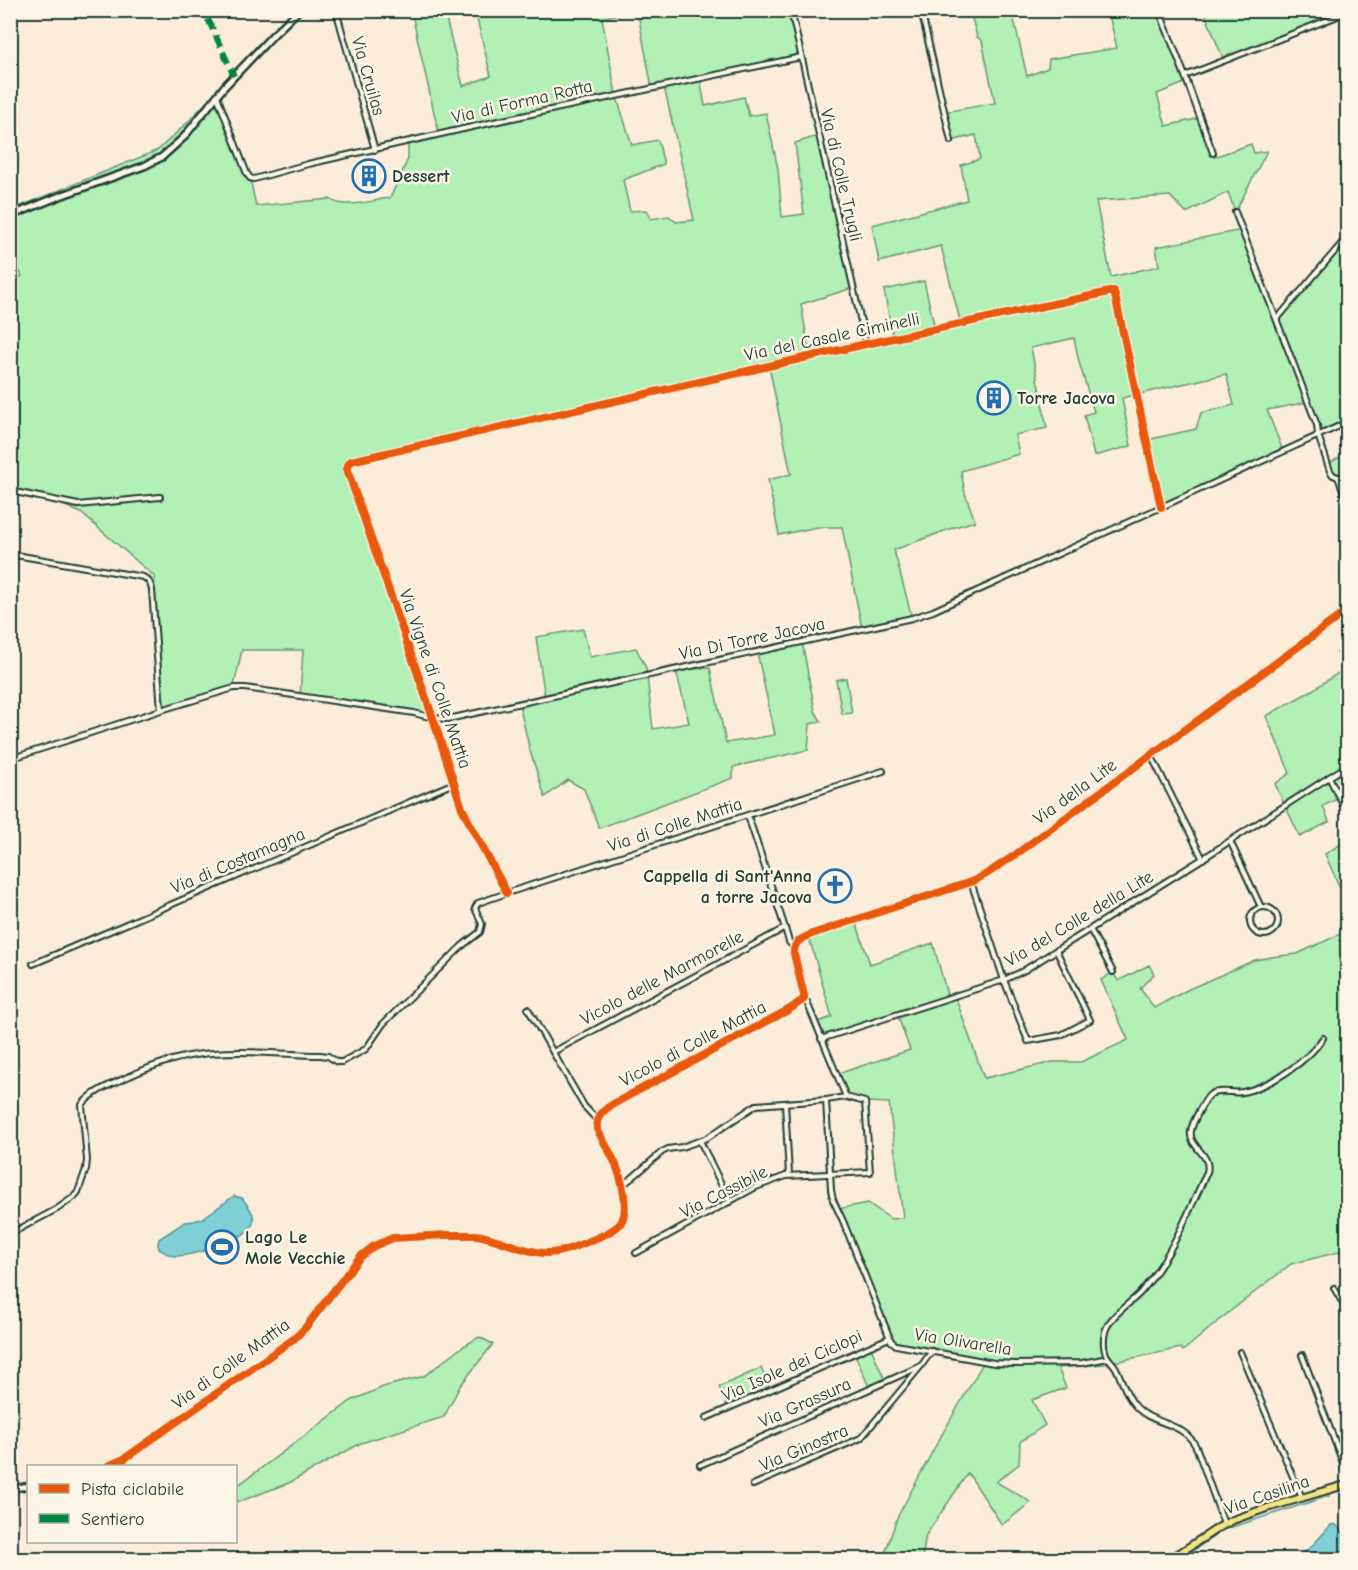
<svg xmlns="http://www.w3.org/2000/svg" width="1358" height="1570" font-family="'Comic Neue',sans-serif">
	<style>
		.green { fill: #b2f0b6; stroke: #689675; stroke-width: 1.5 }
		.water { fill: #7ed0d5; stroke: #589595; stroke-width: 1.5 }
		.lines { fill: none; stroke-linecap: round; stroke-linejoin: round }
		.stream { stroke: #589595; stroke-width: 1.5 }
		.minor-casing { stroke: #1f3d34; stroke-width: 8 }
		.tertiary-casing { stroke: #1f3d34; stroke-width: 9 }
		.secondary-casing { stroke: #1f3d34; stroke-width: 10 }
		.primary-casing { stroke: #1f3d34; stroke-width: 10 }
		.minor { stroke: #fcf5e5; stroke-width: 4 }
		.tertiary { stroke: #fcf5e5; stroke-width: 4.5 }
		.secondary { stroke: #fcf5e5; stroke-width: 5 }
		.primary { stroke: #f5e382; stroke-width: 6 }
		.quiet { stroke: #00873e; stroke-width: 6; stroke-dasharray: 12 6; stroke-linecap: butt }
		.cycleway-casing { stroke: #fcf5e5; stroke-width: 11 }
		.cycleway { stroke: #e8590c; stroke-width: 8 }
		.labels { text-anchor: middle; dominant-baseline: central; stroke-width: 5; stroke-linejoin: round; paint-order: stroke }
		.street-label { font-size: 18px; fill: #1f3d34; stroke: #fcf5e5 }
		.poi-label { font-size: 18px; font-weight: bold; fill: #1f3d34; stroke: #fcf5e5; text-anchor: start }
	</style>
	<rect width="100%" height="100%" fill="#fcecda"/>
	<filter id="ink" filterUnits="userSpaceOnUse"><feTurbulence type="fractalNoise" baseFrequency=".0167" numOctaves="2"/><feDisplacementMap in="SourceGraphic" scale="12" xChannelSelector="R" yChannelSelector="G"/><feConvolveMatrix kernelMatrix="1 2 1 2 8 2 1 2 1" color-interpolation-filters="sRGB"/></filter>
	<g filter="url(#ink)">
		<!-- green -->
		<g class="green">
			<path d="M 411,10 L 444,11 L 463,86 L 491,76 L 475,11 L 618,11 L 619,14 L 602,18 L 616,95 L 632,145 L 658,140 L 664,164 L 623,180 L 630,211 L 647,210 L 651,219 L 669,216 L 676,222 L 694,220 L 664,86 L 652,88 L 638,14 L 646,10 L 791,11 L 801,57 L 700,78 L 705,106 L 744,97 L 749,116 L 766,113 L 778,169 L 782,217 L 804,214 L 795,143 L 818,136 L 853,288 L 801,304 L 810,356 L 893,338 L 884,290 L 924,281 L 935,329 L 961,324 L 941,246 L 879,262 L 872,225 L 967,200 L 961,165 L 980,159 L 976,135 L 951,141 L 944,112 L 995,103 L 982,41 L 977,37 L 970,11 L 1012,11 L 1027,76 L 1048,68 L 1049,59 L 1117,48 L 1109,15 L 1124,11 L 1165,11 L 1160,13 L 1187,82 L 1157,94 L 1166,126 L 1200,118 L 1214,157 L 1251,144 L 1254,153 L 1267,151 L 1235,212 L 1228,192 L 1186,213 L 1170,196 L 1096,201 L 1111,277 L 1159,266 L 1156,247 L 1242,230 L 1277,318 L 1347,236 L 1347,422 L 1318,435 L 1318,431 L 1308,402 L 1267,410 L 1283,451 L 1161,507 L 1146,440 L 1196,429 L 1201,413 L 1234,405 L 1226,374 L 1122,398 L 1131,446 L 1094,456 L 1084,415 L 1094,412 L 1079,362 L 1074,338 L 1031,348 L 1047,428 L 1015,435 L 1019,454 L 961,471 L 965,493 L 975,521 L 955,527 L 894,550 L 912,618 L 862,629 L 842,527 L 817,527 L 779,535 L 768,480 L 791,474 L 769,366 L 354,459 L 347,470 L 433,718 L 300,696 L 303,650 L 242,650 L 234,686 L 164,708 L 154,576 L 81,513 L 63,505 L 11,494 L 11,283 L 22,276 L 11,253 L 11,210 L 158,150 L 188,122 L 216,92 L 250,178 L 256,206 L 330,199 C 343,210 373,200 390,198 L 408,159 L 408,142 L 439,135 Z"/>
			<path d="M 1347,10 L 1224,61 L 1204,11 Z"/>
			<path d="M 1347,453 L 1347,503 L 1338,477 L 1330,471 L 1328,464 Z"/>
			<path d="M 583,629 L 590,657 L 636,648 L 646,668 L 653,729 L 689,723 L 676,670 L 710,668 L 726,743 L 775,735 L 757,652 L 802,642 L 815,711 L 821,721 L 810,724 L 808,750 L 733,767 L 733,778 L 599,828 L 584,789 L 568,780 L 545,797 L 530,751 L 520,708 L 545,698 L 536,637 Z"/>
			<path d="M 1347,648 L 1347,815 L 1339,798 L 1323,806 L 1329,822 L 1300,837 L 1275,784 L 1290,773 L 1266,716 L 1311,691 L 1344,669 L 1337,652 Z"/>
			<path d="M 846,678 L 852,713 L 842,714 L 836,680 Z"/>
			<path d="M 1347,840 L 1347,904 L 1325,854 Z"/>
			<path d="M 855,919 L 870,964 L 933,943 L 948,998 L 955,996 L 984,1078 L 1053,1062 L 1081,1062 L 1128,1040 L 1101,980 L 1113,972 L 1118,981 L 1149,965 L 1154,974 L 1140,988 L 1154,1008 L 1189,989 L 1255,960 L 1278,956 L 1297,954 L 1347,931 L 1347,1250 L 1291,1264 L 1228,1313 L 1183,1351 L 1181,1348 L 1105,1364 L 1058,1368 L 1066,1388 L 1032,1400 L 1045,1425 L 1020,1442 L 1019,1464 L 996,1482 L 1031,1502 L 1002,1525 L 968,1473 L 926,1535 L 922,1559 L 883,1559 L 897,1518 L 936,1445 L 983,1363 L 932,1351 L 896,1345 L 889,1338 L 837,1209 L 868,1203 L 891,1219 L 903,1218 L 889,1103 L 865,1102 L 846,1097 L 837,1074 L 910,1050 L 897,1014 L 821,1039 L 815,1023 L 832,1017 L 808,934 Z"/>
			<path d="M 479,1337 L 493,1344 L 460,1386 L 444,1417 L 361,1443 L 289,1483 L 238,1502 L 236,1498 L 236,1487 L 351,1401 L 383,1387 L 424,1376 L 462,1347 Z"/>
			<path d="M 871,1348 L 885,1380 L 869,1387 L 855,1355 Z"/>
			<path d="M 761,1368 L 770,1388 L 727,1406 L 719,1387 Z"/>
		</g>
		<!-- water -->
		<g class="water">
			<path d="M 234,1196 L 242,1198 C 247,1205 256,1214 253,1223 C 248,1240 193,1256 176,1256 C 170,1256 164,1252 159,1249 L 158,1244 L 159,1239 L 185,1222 L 194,1221 L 203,1218 Z"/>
			<path d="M 1335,1524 L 1347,1536 L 1347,1559 L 1296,1559 L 1312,1546 L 1331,1525 Z"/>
		</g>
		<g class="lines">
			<!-- stream -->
			<g class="stream">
				<path d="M 1226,1529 L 1329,1496"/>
				<path d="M 1179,1560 L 1218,1534"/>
			</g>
			<defs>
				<g id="minor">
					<path d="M 336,10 L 375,150"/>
					<path d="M 791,10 L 866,344"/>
					<path d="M 921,10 L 951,141"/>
					<path d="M 1159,10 L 1185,76 L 1213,153"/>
					<path d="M 1185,76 L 1348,12"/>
					<path d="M 217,96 L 247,174 L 250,178 L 254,179 L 308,164 L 503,120 L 801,57"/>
					<path d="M 1235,212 L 1317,425 L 1318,435 L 1330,471 L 1333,475 L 1338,477 L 1348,503"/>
					<path d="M 1277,319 L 1348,236"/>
					<path d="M 1338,477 L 1348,476"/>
					<path d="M 10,491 L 78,505 L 160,497"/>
					<path d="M 10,554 L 143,577 C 148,579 151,584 152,590 L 161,710"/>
					<path d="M 1151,755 L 1203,859"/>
					<path d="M 10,759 L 161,710 L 234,688 L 245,688 L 414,713 L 433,718 L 448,719 L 912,618 L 933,611 L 1348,422"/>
					<path d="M 1329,777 L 1348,815"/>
					<path d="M 748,816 L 785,928 L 789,942 L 794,948"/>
					<path d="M 1230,841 L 1261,907"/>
					<path d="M 971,882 L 1004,980 L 1028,1041 L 1061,1035 L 1090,1020 L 1056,950"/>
					<path d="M 507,893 L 471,826 L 462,808 L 433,718 L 347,469 L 348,465 L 351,461 L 866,344 L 1114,291 L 1161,507"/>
					<circle cx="1264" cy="921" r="14"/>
					<path d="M 1090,929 L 1113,972"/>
					<path d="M 33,964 L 454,783"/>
					<path d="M 804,995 L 846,1097"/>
					<path d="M 528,1009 L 584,1106 L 597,1120"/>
					<path d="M 821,1039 L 1004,980 L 1023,971 L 1199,861 L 1348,765"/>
					<path d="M 553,1052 L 785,928"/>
					<path d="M 826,1100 L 831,1190 L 833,1200 L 843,1221 L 891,1341 L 896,1345 L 994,1363 L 1015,1364 L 1082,1363 L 1108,1358"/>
					<path d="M 785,1103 L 789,1175"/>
					<path d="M 700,1141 L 730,1202"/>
					<path d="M 622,1185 L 632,1178 L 662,1152 L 668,1149 L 682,1147 L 707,1138 L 756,1105 L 826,1100 L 846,1097 L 865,1102 L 870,1172 L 786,1176 L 756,1187 L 636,1253"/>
					<path d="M 10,1234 L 57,1209 L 74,1197 L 78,1192 L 86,1169 L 87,1160 L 82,1105 C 91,1093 107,1086 121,1080 C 144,1069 169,1059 195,1055 C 236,1049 279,1054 320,1055 L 328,1056 L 337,1062 L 342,1062 L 366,1049 L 383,1024 L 462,946 L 480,932 L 482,924 L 475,908 L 478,903 L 507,893 L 883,771"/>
					<path d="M 1334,1288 L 1348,1312"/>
					<path d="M 1240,1352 L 1302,1498"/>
					<path d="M 1302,1355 L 1348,1476"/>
					<path d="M 706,1418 L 889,1338"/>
					<path d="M 700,1465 L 921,1366"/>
					<path d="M 753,1485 L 861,1438 L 921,1366 L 932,1351"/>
					<path d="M 1224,1524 L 1197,1449 C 1184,1419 1150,1427 1133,1403 C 1125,1392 1122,1381 1117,1370 C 1115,1365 1112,1363 1109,1359 C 1103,1352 1103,1340 1105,1332 C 1109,1316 1130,1304 1141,1292 C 1171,1257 1188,1213 1207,1172 C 1212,1154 1188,1147 1191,1131 C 1192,1123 1205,1098 1211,1094 C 1220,1089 1233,1094 1243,1092 C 1271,1086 1308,1061 1323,1038"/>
				</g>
				<g id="tertiary">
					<path d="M 108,1466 L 124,1459 L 295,1338 L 305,1328 L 360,1257 L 374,1246 L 393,1238 L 447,1235 L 476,1235 C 499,1238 520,1251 543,1253 C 560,1254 577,1246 592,1240 C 601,1236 613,1232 620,1224 C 630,1211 622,1180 616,1165 C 611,1153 603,1141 597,1129 C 595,1116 605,1109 615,1103 L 790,1009 L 804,999 L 804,995 L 794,954 C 793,941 802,939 812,934 L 971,882 L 985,875 L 1015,855 L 1348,610"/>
					<path d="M 10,1489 L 28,1486"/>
				</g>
				<path id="secondary" d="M 10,216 L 60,196 L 144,166 L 162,157 L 184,137 L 224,87 L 273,35 L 299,10"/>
				<path id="primary" d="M 1169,1560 L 1218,1528 L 1233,1520 L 1261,1510 L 1348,1484"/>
			</defs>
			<!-- minor casing -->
			<use href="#minor" class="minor-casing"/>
			<!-- tertiary casing -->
			<use href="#tertiary" class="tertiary-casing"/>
			<!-- secondary casing -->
			<use href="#secondary" class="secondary-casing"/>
			<!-- primary casing -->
			<use href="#primary" class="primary-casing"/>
			<!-- minor -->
			<use href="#minor" class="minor"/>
			<!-- tertiary -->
			<use href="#tertiary" class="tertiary"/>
			<!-- secondary -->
			<use href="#secondary" class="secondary"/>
			<!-- primary -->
			<use href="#primary" class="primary"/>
			<!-- quiet -->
			<path class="quiet" d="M 208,19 L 234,76"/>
			<defs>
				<g id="cycleway">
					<path d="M 507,893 L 471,826 L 462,808 L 433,718 L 347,469 L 348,465 L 351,461 L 866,344 L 1114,291 L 1161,507"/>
					<path d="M 108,1466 L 124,1459 L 295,1338 L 305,1328 L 360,1257 L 374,1246 L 393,1238 L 447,1235 L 476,1235 C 499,1238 520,1251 543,1253 C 560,1254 577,1246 592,1240 C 601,1236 613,1232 620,1224 C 630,1211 622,1180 616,1165 C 611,1153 603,1141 597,1129 C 595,1116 605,1109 615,1103 L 790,1009 L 804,999 L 804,995 L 794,954 C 793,941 802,939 812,934 L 971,882 L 985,875 L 1015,855 L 1348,610"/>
				</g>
			</defs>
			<!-- cycleway casing -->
			<use href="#cycleway" class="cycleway-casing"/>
			<!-- cycleway -->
			<use href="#cycleway" class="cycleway"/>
		</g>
	</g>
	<!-- icons -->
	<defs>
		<symbol id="building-ring" viewBox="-11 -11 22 22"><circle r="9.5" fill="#fcf5e5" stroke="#1f6fb2" stroke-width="1.5"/><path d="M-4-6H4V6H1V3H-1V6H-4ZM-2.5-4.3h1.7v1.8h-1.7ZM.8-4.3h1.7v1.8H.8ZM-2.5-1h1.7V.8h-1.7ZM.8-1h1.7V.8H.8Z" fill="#1f6fb2"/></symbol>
		<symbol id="church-ring" viewBox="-11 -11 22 22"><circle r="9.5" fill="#fcf5e5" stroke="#1f6fb2" stroke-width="1.5"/><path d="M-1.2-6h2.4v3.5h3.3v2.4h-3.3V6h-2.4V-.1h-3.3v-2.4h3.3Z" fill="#1f6fb2"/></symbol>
		<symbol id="stadium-ring" viewBox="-11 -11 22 22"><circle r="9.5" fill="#fcf5e5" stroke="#1f6fb2" stroke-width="1.5"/><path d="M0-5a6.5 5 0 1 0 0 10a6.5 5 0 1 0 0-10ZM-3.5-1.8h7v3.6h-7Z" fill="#1f6fb2"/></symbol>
	</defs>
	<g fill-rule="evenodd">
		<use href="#building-ring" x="350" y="157" width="38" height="38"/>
		<use href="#building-ring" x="975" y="379" width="38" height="38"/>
		<use href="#church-ring" x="816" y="867" width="38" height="38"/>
		<use href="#stadium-ring" x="203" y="1228" width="38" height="38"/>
	</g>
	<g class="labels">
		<!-- street labels -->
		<g class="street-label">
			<text transform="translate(368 76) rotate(74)">Via Cruilas</text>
			<text transform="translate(522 102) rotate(-13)">Via di Forma Rotta</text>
			<text transform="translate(841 175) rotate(77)">Via di Colle Trugli</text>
			<text transform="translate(832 337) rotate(-12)">Via del Casale Ciminelli</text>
			<text transform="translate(752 639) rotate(-12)">Via Di Torre Jacova</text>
			<text transform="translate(435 679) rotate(71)">Via Vigne di Colle Mattia</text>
			<text transform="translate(1075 792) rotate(-36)">Via della Lite</text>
			<text transform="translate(675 825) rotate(-18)">Via di Colle Mattia</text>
			<text transform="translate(238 861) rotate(-23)">Via di Costamagna</text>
			<text transform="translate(1079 919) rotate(-31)">Via del Colle della Lite</text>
			<text transform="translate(662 978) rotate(-28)">Vicolo delle Marmorelle</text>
			<text transform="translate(693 1044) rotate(-28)">Vicolo di Colle Mattia</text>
			<text transform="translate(724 1192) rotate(-27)">Via Cassibile</text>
			<text transform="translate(963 1342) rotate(9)">Via Olivarella</text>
			<text transform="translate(231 1364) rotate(-36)">Via di Colle Mattia</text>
			<text transform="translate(792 1366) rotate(-24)">Via Isole dei Ciclopi</text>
			<text transform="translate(805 1403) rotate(-24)">Via Grassura</text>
			<text transform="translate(804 1448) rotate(-23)">Via Ginostra</text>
			<text transform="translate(1267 1495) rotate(-19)">Via Casilina</text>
		</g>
		<!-- poi labels -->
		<g class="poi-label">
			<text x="392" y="176">Dessert</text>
			<text x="1017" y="398">Torre Jacova</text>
			<text x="812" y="876" text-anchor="end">Cappella di Sant'Anna<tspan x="812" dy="21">a torre Jacova</tspan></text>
			<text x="245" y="1237">Lago Le<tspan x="245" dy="21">Mole Vecchie</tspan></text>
		</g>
	</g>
	<!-- margin -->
	<rect width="1358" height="1570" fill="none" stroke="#fcf5e5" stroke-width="36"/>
	<rect x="18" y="18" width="1322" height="1534" fill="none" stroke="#1f3d34" stroke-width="2" filter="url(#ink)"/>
	<!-- legend -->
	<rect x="27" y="1465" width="210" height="78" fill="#fcf5e5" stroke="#a4ab9e" stroke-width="1.5"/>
	<rect x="39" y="1484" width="30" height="9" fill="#e8590c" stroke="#a4ab9e" stroke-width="1.5"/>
	<text x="81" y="1495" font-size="18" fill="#1f3d34">Pista ciclabile</text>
	<rect x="39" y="1514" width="30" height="9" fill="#00873e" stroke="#a4ab9e" stroke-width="1.5"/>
	<text x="81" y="1525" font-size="18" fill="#1f3d34">Sentiero</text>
</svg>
